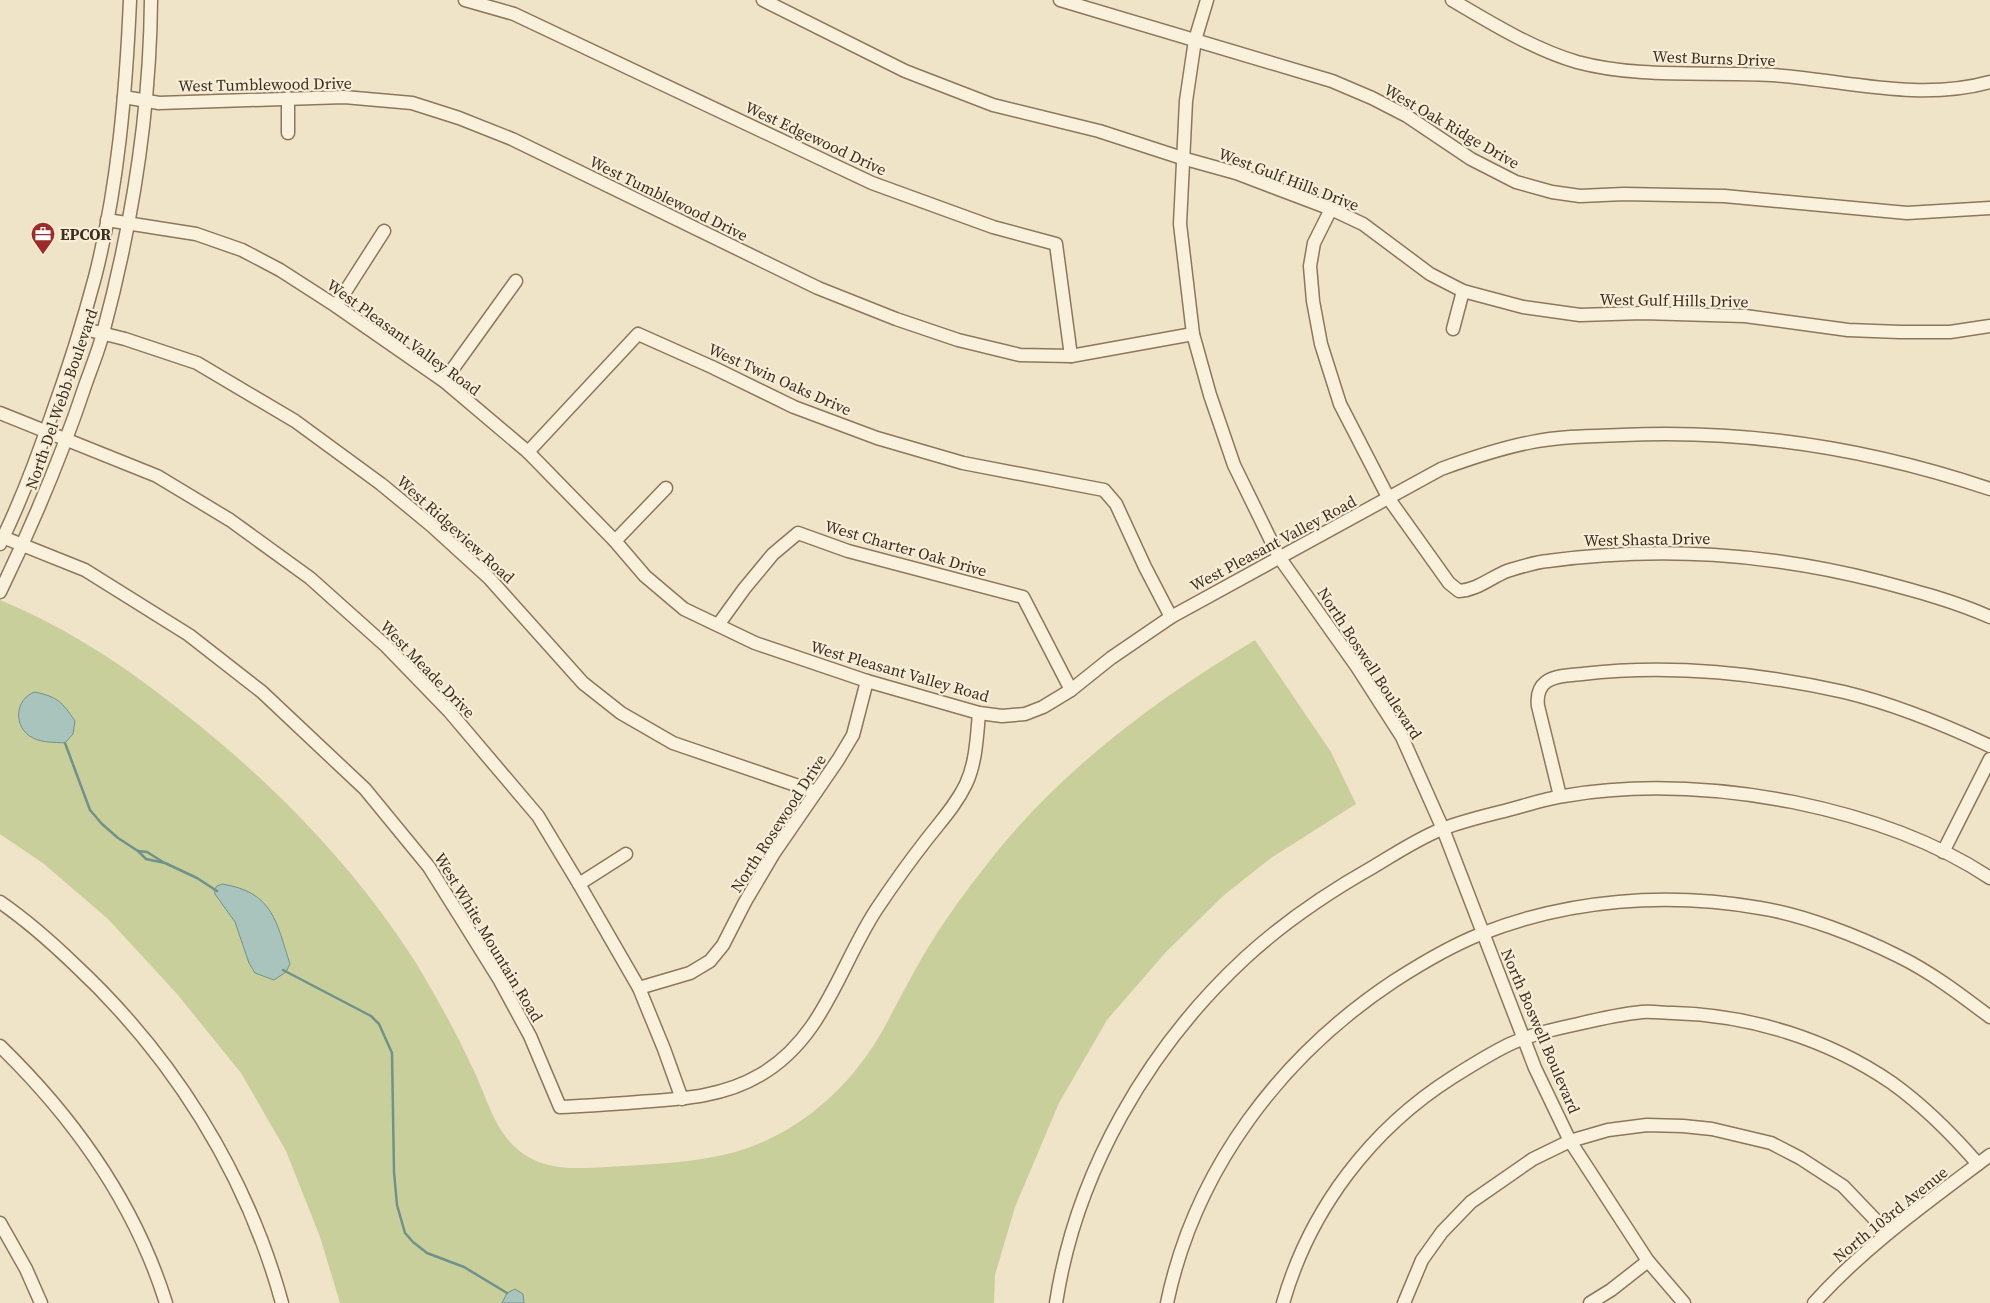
<svg xmlns="http://www.w3.org/2000/svg" width="1990" height="1303" font-family="'Source Serif 4',serif">
	<style>
		.green { fill: #c9cf9b }
		.water { fill: #a9c4bc; stroke: #6f938a }
		.lines { fill: none; stroke-linecap: round; stroke-linejoin: round }
		.stream { stroke: #6f938a; stroke-width: 2.5 }
		.minor-casing { stroke: #8d765c; stroke-width: 15 }
		.minor { stroke: #faf1dc; stroke-width: 12 }
		.labels { text-anchor: middle; dominant-baseline: central; stroke-width: 4.5; stroke-linejoin: round; paint-order: stroke }
		.street-label { font-size: 16px; fill: #3d2e20; stroke: #f7eed8 }
		.poi-label { font-size: 16px; font-weight: bold; fill: #3d2e20; stroke: #f7eed8; text-anchor: start }
	</style>
	<rect width="100%" height="100%" fill="#f0e4c8"/>
	<!-- green -->
	<path class="green" d="M 0,600 C 68,628 128,668 185,714 C 273,783 356,868 416,963 C 437,998 457,1034 474,1071 C 486,1096 494,1128 515,1147 C 540,1171 574,1169 606,1167 C 653,1164 709,1163 753,1146 C 805,1126 848,1087 877,1040 C 893,1013 907,983 923,956 C 945,918 972,883 999,849 C 1070,763 1160,697 1255,640 L 1331,752 L 1356,804 L 1271,858 L 1223,896 L 1166,952 L 1107,1020 L 1059,1103 L 1015,1207 L 995,1275 L 994,1303 L 340,1303 L 320,1237 L 286,1151 L 241,1073 L 177,994 L 108,919 L 44,864 L 0,834 Z"/>
	<!-- water -->
	<g class="water">
		<path d="M 35,692 C 58,697 62,702 75,721 L 73,734 L 65,743 C 54,742 43,743 33,738 C 13,728 14,699 35,692 Z"/>
		<path d="M 222,884 C 273,892 276,921 290,964 L 286,972 L 274,980 L 255,973 L 249,963 L 235,922 L 215,894 L 214,890 L 217,886 Z"/>
		<path d="M 515,1289 L 523,1294 L 524,1303 L 502,1303 L 507,1293 Z"/>
	</g>
	<g class="lines">
		<!-- stream -->
		<g class="stream">
			<path d="M 65,743 L 90,810 L 102,824 L 118,838 L 138,851 L 146,859 L 165,863 L 197,878 L 217,891"/>
			<path d="M 138,851 L 147,852 L 163,862"/>
			<path d="M 283,970 L 371,1016 L 379,1024 L 392,1053 L 394,1172 L 397,1205 L 405,1233 L 413,1242 L 427,1253 L 464,1267 L 507,1293"/>
		</g>
		<defs>
			<g id="minor">
				<path d="M 465,0 L 514,14 L 872,183 L 993,227 L 1056,244 L 1071,356"/>
				<path d="M 763,0 L 905,71 L 993,105 L 1099,131 L 1182,158 L 1236,173 L 1331,209 L 1363,224 L 1430,274 L 1463,291 L 1523,307 L 1580,315 L 1642,313 L 1745,316 L 1848,330 L 1900,332 L 1950,332 L 1990,326"/>
				<path d="M 1060,0 L 1332,81 L 1372,98 L 1407,116 L 1471,159 L 1516,182 L 1552,192 L 1580,196 L 1624,194 L 1724,196 L 1907,213 L 1990,208"/>
				<path d="M 1207,0 L 1195,40 L 1186,101 L 1180,224 L 1193,334 L 1210,395 L 1234,465 L 1279,557 L 1357,667 L 1402,737 L 1443,829 L 1535,1068 L 1570,1141 L 1648,1261 L 1684,1303"/>
				<path d="M 1452,0 C 1491,23 1533,49 1577,62 C 1640,79 1707,71 1772,75 C 1845,80 1918,102 1990,82"/>
				<path d="M 124,97 L 159,103 L 344,97 L 412,103 L 459,118 L 512,139 L 818,288 L 896,319 L 958,340 L 1020,355 L 1071,356 L 1193,334"/>
				<path d="M 288,98 L 288,133"/>
				<path d="M 1331,209 L 1314,243 L 1310,266 L 1313,301 L 1321,344 L 1340,404 L 1389,499 L 1449,583 L 1459,591 C 1477,590 1490,578 1507,571 C 1520,567 1535,562 1548,561 C 1661,546 1767,553 1878,581 C 1916,591 1954,601 1990,617"/>
				<path d="M 107,220 L 196,234 L 242,250 L 280,270 L 336,306 L 444,381 L 528,452 L 615,541 L 645,576 L 684,609 L 755,643 L 867,681 L 979,713 L 1002,716 L 1025,714 L 1043,707 L 1071,690 L 1111,658 L 1171,617 L 1441,469 C 1471,458 1501,448 1532,442 C 1561,436 1593,436 1622,435 C 1748,429 1871,449 1990,489"/>
				<path d="M 336,306 L 384,231"/>
				<path d="M 81,328 L 125,339 L 197,363 L 295,421 L 381,484 L 432,526 L 489,578 L 583,683 L 621,713 L 673,743 L 816,792"/>
				<path d="M 1453,329 L 1463,291"/>
				<path d="M 444,381 L 516,281"/>
				<path d="M 0,413 L 157,476 L 230,520 L 310,578 L 386,646 L 449,711 L 538,816 L 579,884 L 639,988 L 664,1049 L 682,1099"/>
				<path d="M 528,452 L 638,334 L 712,367 L 794,407 L 877,438 L 963,463 L 1104,490 L 1116,504 L 1145,567 L 1171,617"/>
				<path d="M 0,536 L 85,570 L 189,635 L 262,692 L 365,789 L 429,867 L 461,918 L 499,979 L 530,1036 L 560,1107 C 586,1106 613,1104 639,1102 C 681,1099 723,1097 760,1075 C 823,1039 839,967 876,910 C 892,886 909,862 927,839 C 941,821 956,805 966,784 C 976,763 977,736 979,713"/>
				<path d="M 615,541 L 666,488"/>
				<path d="M 0,544 C 21,501 38,456 53,411 C 69,367 83,322 95,277 C 118,187 126,92 130,0"/>
				<path d="M 0,592 C 33,524 62,455 86,383 C 92,366 99,349 103,333 C 132,225 150,112 151,0"/>
				<path d="M 718,625 L 744,589 L 773,554 L 798,533 L 848,551 L 1023,597 L 1071,690"/>
				<path d="M 1560,796 L 1538,706 C 1537,698 1538,688 1546,682 C 1555,675 1571,675 1582,674 C 1668,664 1759,673 1844,692 C 1894,704 1943,724 1990,746"/>
				<path d="M 1943,852 L 1990,759"/>
				<path d="M 579,884 L 626,854"/>
				<path d="M 0,902 C 26,920 50,941 73,963 C 172,1055 246,1172 282,1303"/>
				<path d="M 639,988 L 690,973 L 710,961 L 723,945 L 745,902 L 774,853 L 838,760 L 853,735 L 867,681"/>
				<path d="M 0,1046 C 74,1118 135,1204 166,1303"/>
				<path d="M 0,1223 L 26,1269 L 41,1303"/>
				<path d="M 1056,1303 C 1076,1172 1148,1048 1245,958 C 1283,923 1327,893 1373,867 C 1395,854 1417,839 1442,829 C 1460,822 1480,817 1500,812 C 1521,807 1543,799 1564,796 C 1639,783 1719,788 1793,802 C 1861,816 1933,840 1990,878"/>
				<path d="M 1167,1303 C 1195,1169 1281,1056 1394,981 C 1422,963 1450,946 1481,934 C 1569,899 1667,892 1760,908 C 1804,915 1858,936 1898,956 C 1931,972 1961,995 1990,1017"/>
				<path d="M 1283,1303 C 1310,1209 1371,1129 1453,1077 C 1472,1065 1491,1053 1510,1044 C 1532,1034 1555,1029 1578,1024 C 1599,1019 1621,1014 1642,1012 C 1652,1011 1663,1013 1673,1013 C 1750,1015 1828,1039 1892,1083 C 1924,1106 1952,1134 1978,1164"/>
				<path d="M 1404,1303 L 1422,1260 L 1442,1232 L 1471,1202 L 1533,1159 L 1570,1141 L 1608,1130 L 1647,1125 L 1683,1126 L 1712,1129 L 1771,1143 L 1800,1158 L 1843,1186 L 1888,1233"/>
				<path d="M 1590,1303 L 1611,1290 L 1648,1261"/>
				<path d="M 1814,1303 C 1865,1246 1929,1201 1990,1155"/>
			</g>
		</defs>
		<!-- minor casing -->
		<use href="#minor" class="minor-casing"/>
		<!-- minor -->
		<use href="#minor" class="minor"/>
	</g>
	<!-- icons -->
	<defs>
		<symbol id="office-pin" viewBox="-11 -11 22 30"><path d="M0 17L-7.5 6A9.5 9.5 0 1 1 7.5 6Z" fill="#9e2a2b" stroke="#f7eed8"/><path d="M-6-3h4V-5.5h4V-3h4V5H-6ZM-1-4.5V-3h2v-1.5ZM-6 0V1H6V0Z" fill="#fff"/></symbol>
	</defs>
	<g fill-rule="evenodd">
		<use href="#office-pin" x="29" y="220" width="28" height="38"/>
	</g>
	<g class="labels">
		<!-- street labels -->
		<g class="street-label">
			<text transform="translate(1714 58) rotate(2)">West Burns Drive</text>
			<text transform="translate(265 84) rotate(-1)">West Tumblewood Drive</text>
			<text transform="translate(1452 126) rotate(30)">West Oak Ridge Drive</text>
			<text transform="translate(816 138) rotate(25)">West Edgewood Drive</text>
			<text transform="translate(1289 179) rotate(21)">West Gulf Hills Drive</text>
			<text transform="translate(669 198) rotate(26)">West Tumblewood Drive</text>
			<text transform="translate(1674 300) rotate(1)">West Gulf Hills Drive</text>
			<text transform="translate(404 337) rotate(36)">West Pleasant Valley Road</text>
			<text transform="translate(780 379) rotate(24)">West Twin Oaks Drive</text>
			<text transform="translate(61 399) rotate(-71)">North Del Webb Boulevard</text>
			<text transform="translate(456 529) rotate(42)">West Ridgeview Road</text>
			<text transform="translate(1647 539) rotate(-1)">West Shasta Drive</text>
			<text transform="translate(1273 543) rotate(-28)">West Pleasant Valley Road</text>
			<text transform="translate(906 548) rotate(16)">West Charter Oak Drive</text>
			<text transform="translate(1370 663) rotate(57)">North Boswell Boulevard</text>
			<text transform="translate(428 669) rotate(46)">West Meade Drive</text>
			<text transform="translate(900 671) rotate(16)">West Pleasant Valley Road</text>
			<text transform="translate(778 823) rotate(-57)">North Rosewood Drive</text>
			<text transform="translate(489 937) rotate(59)">West White Mountain Road</text>
			<text transform="translate(1541 1031) rotate(67)">North Boswell Boulevard</text>
			<text transform="translate(1890 1214) rotate(-39)">North 103rd Avenue</text>
		</g>
		<!-- poi labels -->
		<g class="poi-label">
			<text x="60" y="234">EPCOR</text>
		</g>
	</g>
</svg>
